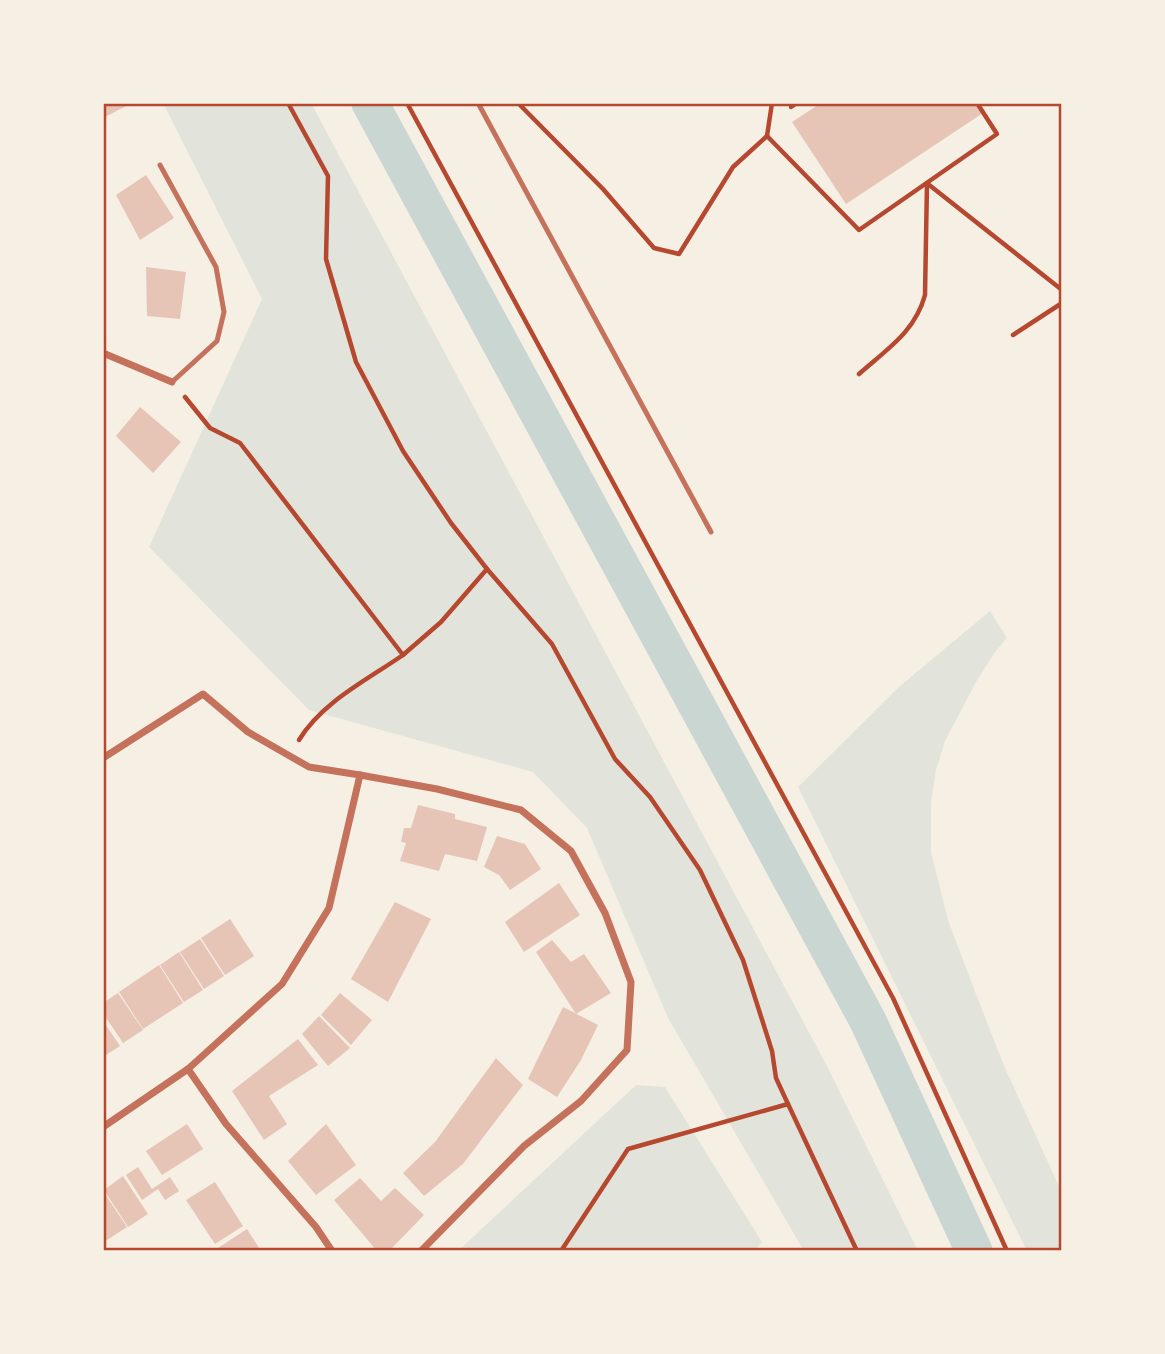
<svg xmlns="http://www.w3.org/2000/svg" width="1165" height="1354" font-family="'Exo 2',sans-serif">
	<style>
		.green { fill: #e2e4dc }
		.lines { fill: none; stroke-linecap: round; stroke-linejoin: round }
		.canal { stroke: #c9d6d2; stroke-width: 37 }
		.building { fill: #e6c5b7 }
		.path { stroke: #b5482f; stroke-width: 4.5 }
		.service { stroke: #c5725c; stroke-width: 5 }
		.minor { stroke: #c5725c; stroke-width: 7 }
		.neatline { fill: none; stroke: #b5482f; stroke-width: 2.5 }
	</style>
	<rect width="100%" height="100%" fill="#f6efe4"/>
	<!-- green -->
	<g class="green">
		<path d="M 163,103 L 311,103 L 827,1066 L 918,1251 L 804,1251 L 668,1018 L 587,828 L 533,772 L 309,710 L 149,547 L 262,299 Z"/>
		<path d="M 990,611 L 1007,638 L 995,652 L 976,682 L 945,741 L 936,770 L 931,803 L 931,852 L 948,920 L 974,989 L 1005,1068 L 1062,1193 L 1062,1251 L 1027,1251 L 798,787 L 900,686 Z"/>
		<path d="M 636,1085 L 665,1087 L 762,1242 L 754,1251 L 458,1251 Z"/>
	</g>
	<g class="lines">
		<!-- canal -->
		<path class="canal" d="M 370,103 L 868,1021 L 974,1251"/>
	</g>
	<!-- building -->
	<g class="building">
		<path d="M 103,103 L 132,103 L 103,118 Z"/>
		<path d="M 821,103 L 977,103 L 983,113 L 846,204 L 792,122 Z"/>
		<path d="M 146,175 L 174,218 L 140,240 L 116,195 Z"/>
		<path d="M 146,267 L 186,272 L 180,319 L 147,316 Z"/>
		<path d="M 140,407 L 181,442 L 153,473 L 116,436 Z"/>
		<path d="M 418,805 L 455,814 L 455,819 L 487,827 L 477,861 L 445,854 L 439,871 L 400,861 L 406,843 L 401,842 L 404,828 L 411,828 Z"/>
		<path d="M 497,836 L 525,844 L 541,869 L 510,890 L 499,875 L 484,867 Z"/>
		<path d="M 559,883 L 580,915 L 524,952 L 505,922 Z"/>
		<path d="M 395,902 L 431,919 L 388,1002 L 351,979 Z"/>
		<path d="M 230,919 L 254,956 L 225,975 L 201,938 Z"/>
		<path d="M 200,939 L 224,976 L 204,989 L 180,952 Z"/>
		<path d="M 552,940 L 571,962 L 584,954 L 611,993 L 576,1014 L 536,952 Z"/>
		<path d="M 179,952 L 203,990 L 184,1002 L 160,965 Z"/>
		<path d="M 159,965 L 183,1003 L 143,1029 L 119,992 Z"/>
		<path d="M 118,993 L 143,1030 L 123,1043 L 103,1013 L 103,1003 Z"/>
		<path d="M 340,993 L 372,1020 L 351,1045 L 321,1015 Z"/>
		<path d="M 563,1007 L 598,1025 L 581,1060 L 557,1097 L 528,1079 Z"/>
		<path d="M 319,1016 L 350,1048 L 328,1066 L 302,1034 Z"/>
		<path d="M 103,1021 L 120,1046 L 103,1057 Z"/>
		<path d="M 298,1039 L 318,1065 L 269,1096 L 287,1124 L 264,1140 L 232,1091 Z"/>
		<path d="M 496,1058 L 523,1085 L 463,1164 L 424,1196 L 403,1173 L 435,1142 Z"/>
		<path d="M 187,1124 L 203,1149 L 162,1175 L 146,1151 Z"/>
		<path d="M 326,1124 L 356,1165 L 316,1195 L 288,1161 Z"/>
		<path d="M 138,1167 L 152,1189 L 170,1177 L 179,1191 L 165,1200 L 158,1189 L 142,1200 L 126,1175 Z"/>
		<path d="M 123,1176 L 148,1214 L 128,1227 L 104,1190 Z"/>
		<path d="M 360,1178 L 381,1201 L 395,1188 L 424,1215 L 389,1251 L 377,1251 L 334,1200 Z"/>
		<path d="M 215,1182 L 243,1226 L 215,1244 L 186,1200 Z"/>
		<path d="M 103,1191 L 127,1227 L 107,1240 L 103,1235 Z"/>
		<path d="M 247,1229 L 261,1251 L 220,1251 L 218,1248 Z"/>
	</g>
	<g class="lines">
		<!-- path -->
		<g class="path">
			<path d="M 288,103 L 328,176 L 326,259 L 356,362 L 403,451 L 451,523 L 487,569 L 552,644 L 615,759 L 650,797 L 700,870 L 743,960 L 772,1051 L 776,1078 L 788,1104"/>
			<path d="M 407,103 L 893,998 L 1007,1251"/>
			<path d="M 518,103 L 603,189 L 654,248 L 679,254 L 733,167 L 767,136"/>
			<path d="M 772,103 L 767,136 L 859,230 L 997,134 L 977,103"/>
			<path d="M 791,107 L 797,103"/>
			<path d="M 928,184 L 1062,290"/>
			<path d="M 1013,335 L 1062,303"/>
			<path d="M 859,374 C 887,349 915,332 925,295 L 927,183"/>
			<path d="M 185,397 L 210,428 L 240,443 L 403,655 L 441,622 L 487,569"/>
			<path d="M 299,740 C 322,702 367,680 403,655"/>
			<path d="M 561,1251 L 628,1149 L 788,1104 L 857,1251"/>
		</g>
		<!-- service -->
		<g class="service">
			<path d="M 478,103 L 711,532"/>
			<path d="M 160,165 L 216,267 L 224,312 L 217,341 L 172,382"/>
		</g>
		<!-- minor -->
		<g class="minor">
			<path d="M 103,353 L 172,382"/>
			<path d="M 103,758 L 203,694 L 248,732 L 309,767 L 360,775 L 329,908 L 282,984 L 188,1069 L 103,1127"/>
			<path d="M 360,775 L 437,789 L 521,810 L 571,851 L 605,913 L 631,982 L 627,1050 L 581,1101 L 524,1146 L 421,1251"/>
			<path d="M 188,1069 L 226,1124 L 316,1227 L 332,1251"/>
		</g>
	</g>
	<!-- border -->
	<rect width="1165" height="1354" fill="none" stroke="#f6efe4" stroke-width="210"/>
	<rect x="105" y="105" width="955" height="1144" class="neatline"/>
</svg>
